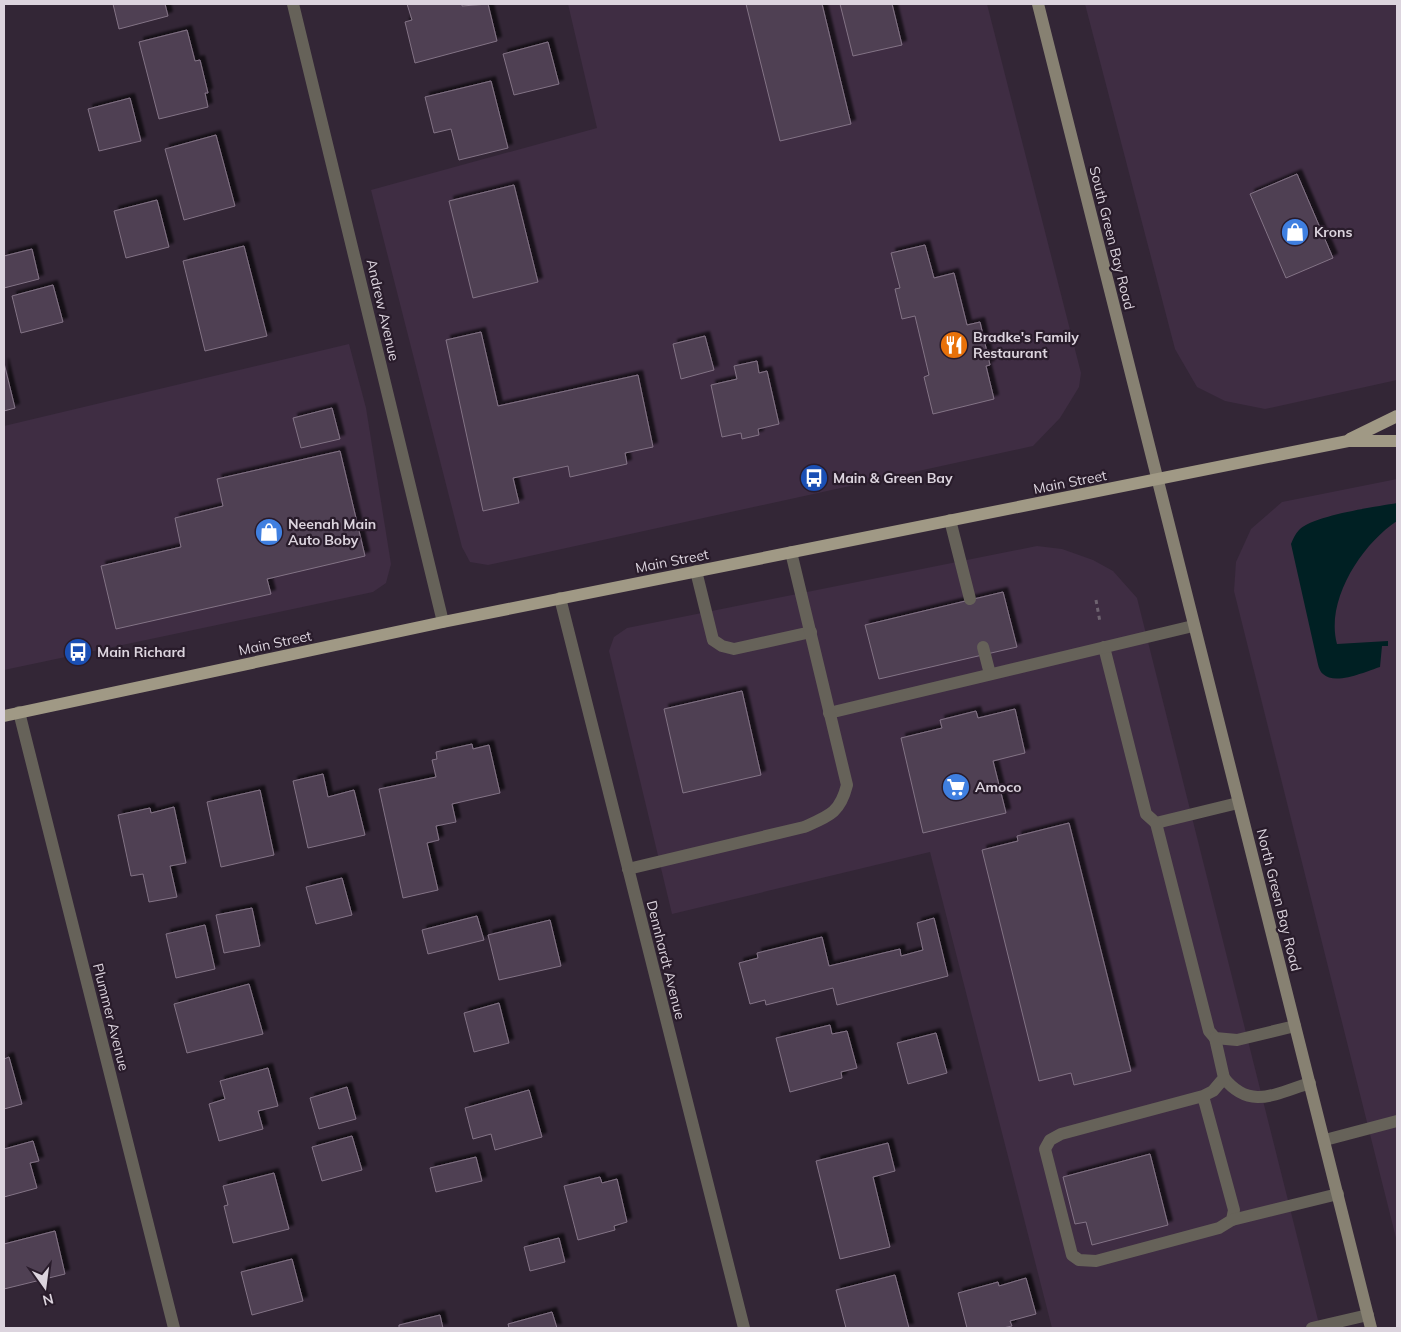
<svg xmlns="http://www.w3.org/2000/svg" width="1401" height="1332" font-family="Mulish,sans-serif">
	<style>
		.built { fill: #3f2d43 }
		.water { fill: #002023 }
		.building { fill: #4f4152; stroke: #837386; filter: url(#shadow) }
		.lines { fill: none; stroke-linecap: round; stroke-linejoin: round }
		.path { stroke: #6e6370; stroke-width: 3; stroke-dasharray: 4 4; stroke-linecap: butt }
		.lane { stroke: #666259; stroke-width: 12 }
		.street { stroke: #666259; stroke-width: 12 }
		.secondary { stroke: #878172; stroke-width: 12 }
		.primary { stroke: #a09985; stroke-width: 12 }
		.labels { text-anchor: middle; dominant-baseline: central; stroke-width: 4.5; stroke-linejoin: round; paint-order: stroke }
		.poi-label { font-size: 14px; font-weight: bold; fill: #dcd4de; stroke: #291c2b; text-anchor: start }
		.street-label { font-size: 14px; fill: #dcd4de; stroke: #291c2b }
	</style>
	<defs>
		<filter id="shadow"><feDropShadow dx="4.5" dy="-4.5" stdDeviation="1" flood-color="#0009"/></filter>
	</defs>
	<rect width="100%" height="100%" fill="#332636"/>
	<!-- built -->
	<g class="built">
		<path d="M 568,4 L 987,4 L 1081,373 L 1079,387 L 1060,418 L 1033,446 L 488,565 L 470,562 L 462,547 L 371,190 L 597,128 Z"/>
		<path d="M 1085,4 L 1397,4 L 1397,380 L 1265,409 L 1225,401 L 1197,387 L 1175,349 Z"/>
		<path d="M 349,344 L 366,408 L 391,564 L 386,583 L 373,592 L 4,670 L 4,426 Z"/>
		<path d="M 1397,479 L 1397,1242 L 1234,591 L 1236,562 L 1251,529 L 1282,502 Z"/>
		<path d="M 1037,546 L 1062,549 L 1093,560 L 1113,571 L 1137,598 L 1320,1328 L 1052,1328 L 930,852 L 672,914 L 609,651 L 614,637 L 627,628 Z"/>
	</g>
	<!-- water -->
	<path class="water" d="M 1397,503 L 1397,521 C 1362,544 1325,600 1337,644 L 1388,641 L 1388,646 L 1382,646 L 1380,667 C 1367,671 1335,686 1323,674 C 1319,671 1318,664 1317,660 L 1291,544 C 1293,539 1295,534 1299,530 C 1314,515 1375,507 1397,503 Z"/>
	<!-- building -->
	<g class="building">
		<path d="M 113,4 L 165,4 L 168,16 L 119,29 Z"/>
		<path d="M 407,4 L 462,4 L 462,6 L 488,4 L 497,41 L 415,63 L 405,22 L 412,20 Z"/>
		<path d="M 746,4 L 822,4 L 851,124 L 780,141 Z"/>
		<path d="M 840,4 L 892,4 L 902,45 L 853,56 Z"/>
		<path d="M 187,30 L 195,61 L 200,60 L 208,93 L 205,93 L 208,107 L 159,119 L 139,42 Z"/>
		<path d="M 548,42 L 559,84 L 514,95 L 503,54 Z"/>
		<path d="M 491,81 L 508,148 L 459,160 L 451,129 L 434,133 L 425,97 Z"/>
		<path d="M 130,98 L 141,141 L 99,151 L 88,109 Z"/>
		<path d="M 216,135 L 235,206 L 184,220 L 165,149 Z"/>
		<path d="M 1297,174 L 1333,258 L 1286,278 L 1250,194 Z"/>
		<path d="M 514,185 L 538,282 L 473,298 L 449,201 Z"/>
		<path d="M 157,200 L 169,247 L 126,258 L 114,211 Z"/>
		<path d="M 925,245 L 934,278 L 954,273 L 967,325 L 980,322 L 990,365 L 986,366 L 994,399 L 933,414 L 924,377 L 929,375 L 915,316 L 902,319 L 895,289 L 900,288 L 891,253 Z"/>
		<path d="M 244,246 L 267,336 L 205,351 L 183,261 Z"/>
		<path d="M 32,249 L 39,279 L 4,288 L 4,256 Z"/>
		<path d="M 53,285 L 63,322 L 21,333 L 12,296 Z"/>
		<path d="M 481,332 L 498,406 L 638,375 L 653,447 L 625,453 L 627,464 L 570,477 L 568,466 L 513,478 L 519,503 L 483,511 L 446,340 Z"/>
		<path d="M 705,336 L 714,370 L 681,379 L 673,344 Z"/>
		<path d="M 757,361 L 759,373 L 767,371 L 779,424 L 758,429 L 759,435 L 742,439 L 741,433 L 722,437 L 711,385 L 737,379 L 734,366 Z"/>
		<path d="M 4,363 L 15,408 L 4,411 Z"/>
		<path d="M 332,408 L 340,439 L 301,448 L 293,418 Z"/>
		<path d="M 340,451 L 365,556 L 267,579 L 271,594 L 116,629 L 101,566 L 181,547 L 175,518 L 223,506 L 217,479 Z"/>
		<path d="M 1003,592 L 1017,647 L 879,679 L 865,625 Z"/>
		<path d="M 742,691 L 761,775 L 683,793 L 664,709 Z"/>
		<path d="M 1015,709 L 1025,753 L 993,761 L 1006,813 L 923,833 L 901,738 L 942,728 L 940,720 L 976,711 L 978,718 Z"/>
		<path d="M 472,744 L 473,749 L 489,745 L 500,793 L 452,804 L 456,822 L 436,826 L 439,840 L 427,843 L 438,890 L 403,898 L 379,789 L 436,777 L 432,760 L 437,759 L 436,752 Z"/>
		<path d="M 323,774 L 328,797 L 354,790 L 365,835 L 308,848 L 293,781 Z"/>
		<path d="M 260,790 L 274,855 L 221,867 L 207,802 Z"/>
		<path d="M 174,807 L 186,863 L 170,866 L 177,897 L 149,902 L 143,874 L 131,876 L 118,815 L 150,808 L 151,813 Z"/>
		<path d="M 1069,823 L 1131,1071 L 1074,1085 L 1071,1073 L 1039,1081 L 982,850 L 1018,841 L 1017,836 Z"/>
		<path d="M 342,878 L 352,915 L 316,924 L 306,887 Z"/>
		<path d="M 252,908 L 260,946 L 224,953 L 216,915 Z"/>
		<path d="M 477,916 L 484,940 L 428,954 L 422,930 Z"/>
		<path d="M 934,918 L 948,976 L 837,1005 L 833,988 L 766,1005 L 765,1000 L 750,1004 L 739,963 L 758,958 L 757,953 L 822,937 L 829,966 L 900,949 L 901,956 L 923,950 L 917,923 Z"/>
		<path d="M 550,920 L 561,966 L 499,980 L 488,935 Z"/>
		<path d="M 205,925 L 215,969 L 176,978 L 166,934 Z"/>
		<path d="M 249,984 L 263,1034 L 187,1053 L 174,1004 Z"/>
		<path d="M 499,1003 L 509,1043 L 474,1052 L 464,1013 Z"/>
		<path d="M 830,1025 L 832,1034 L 847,1031 L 857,1068 L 841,1072 L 842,1078 L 790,1092 L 776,1038 Z"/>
		<path d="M 936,1033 L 947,1073 L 908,1084 L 897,1043 Z"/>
		<path d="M 9,1057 L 22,1104 L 4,1109 L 4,1059 Z"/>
		<path d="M 268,1068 L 278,1106 L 258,1111 L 263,1129 L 219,1141 L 209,1104 L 225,1099 L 220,1081 Z"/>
		<path d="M 347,1087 L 356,1119 L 319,1129 L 310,1098 Z"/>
		<path d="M 529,1090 L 542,1137 L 495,1150 L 491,1134 L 473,1139 L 465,1108 Z"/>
		<path d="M 352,1136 L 362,1170 L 322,1181 L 312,1147 Z"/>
		<path d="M 33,1141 L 39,1161 L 30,1163 L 37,1188 L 4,1197 L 4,1149 Z"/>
		<path d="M 888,1143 L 895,1171 L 873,1177 L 890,1247 L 840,1259 L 816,1161 Z"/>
		<path d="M 1150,1154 L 1168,1225 L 1092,1245 L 1086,1222 L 1075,1224 L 1063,1177 Z"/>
		<path d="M 476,1157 L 482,1181 L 436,1192 L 430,1168 Z"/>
		<path d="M 274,1173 L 289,1229 L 233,1243 L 224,1206 L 228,1205 L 223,1186 Z"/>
		<path d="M 600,1177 L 602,1183 L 617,1179 L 627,1222 L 614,1226 L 615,1230 L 578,1240 L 564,1186 Z"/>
		<path d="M 55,1231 L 65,1274 L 4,1289 L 4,1244 Z"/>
		<path d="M 559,1238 L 565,1262 L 530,1271 L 524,1247 Z"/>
		<path d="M 292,1259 L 303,1301 L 252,1315 L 241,1272 Z"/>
		<path d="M 895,1275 L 909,1328 L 846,1328 L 836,1290 Z"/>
		<path d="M 1026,1278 L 1036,1314 L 1010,1321 L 1012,1326 L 1003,1328 L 967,1328 L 958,1293 L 998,1282 L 999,1286 Z"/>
		<path d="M 552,1312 L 557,1328 L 509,1328 L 508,1324 Z"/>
		<path d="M 440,1315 L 443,1328 L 399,1328 L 399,1325 Z"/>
	</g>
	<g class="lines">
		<!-- path -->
		<path class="path" d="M 1096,600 L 1100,622"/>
		<!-- lane -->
		<g class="lane">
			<path d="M 950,520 L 970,599"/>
			<path d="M 696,571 L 713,640 L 722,646 L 734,649 L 811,632"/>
			<path d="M 983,647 L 990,674"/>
			<path d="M 1104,647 L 1146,814 L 1156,823 L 1238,803"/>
			<path d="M 829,713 L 1193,626"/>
			<path d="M 1156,823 L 1209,1031 L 1215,1038 L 1237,1040 L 1295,1026"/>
			<path d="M 628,869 L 804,827 C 829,816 840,813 847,785 L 791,552"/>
			<path d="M 1224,1078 C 1250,1111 1277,1093 1310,1083"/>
			<path d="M 1203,1096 L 1234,1210 L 1232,1220 L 1219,1228 L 1096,1261 L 1079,1260 L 1072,1255 L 1045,1149 L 1050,1140 L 1061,1134 L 1203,1096 L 1213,1091 L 1224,1078 L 1215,1038"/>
			<path d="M 1325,1140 L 1397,1121"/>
			<path d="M 1232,1220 L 1338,1194"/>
			<path d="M 1312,1328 L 1368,1315"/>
		</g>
		<!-- street -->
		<g class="street">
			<path d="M 293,4 L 443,622"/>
			<path d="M 560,598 L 744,1328"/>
			<path d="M 19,712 L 174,1328"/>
		</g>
		<!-- secondary -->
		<path class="secondary" d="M 1038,4 L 1371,1328"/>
		<!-- primary -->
		<g class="primary">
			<path d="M 1350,439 L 1397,416"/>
			<path d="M 4,716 L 443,622 L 1348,441 L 1397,441"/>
		</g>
	</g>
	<!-- icons -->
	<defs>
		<symbol id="shop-disc" viewBox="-11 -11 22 22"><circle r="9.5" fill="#3f7fe0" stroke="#291c2b"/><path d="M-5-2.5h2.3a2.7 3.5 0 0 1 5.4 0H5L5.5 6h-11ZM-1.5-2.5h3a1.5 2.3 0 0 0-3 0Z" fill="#fff"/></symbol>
		<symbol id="restaurant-disc" viewBox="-11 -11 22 22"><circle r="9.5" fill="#e8710a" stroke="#291c2b"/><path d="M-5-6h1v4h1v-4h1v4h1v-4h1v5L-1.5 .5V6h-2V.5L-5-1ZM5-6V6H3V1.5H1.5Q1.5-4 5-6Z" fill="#fff"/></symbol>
		<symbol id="bus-disc" viewBox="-11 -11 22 22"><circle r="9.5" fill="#1a4fb4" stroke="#291c2b"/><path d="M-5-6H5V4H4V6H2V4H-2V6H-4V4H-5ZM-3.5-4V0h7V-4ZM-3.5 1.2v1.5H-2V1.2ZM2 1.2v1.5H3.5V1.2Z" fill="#fff"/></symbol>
		<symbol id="supermarket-disc" viewBox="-11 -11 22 22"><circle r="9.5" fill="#3f7fe0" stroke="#291c2b"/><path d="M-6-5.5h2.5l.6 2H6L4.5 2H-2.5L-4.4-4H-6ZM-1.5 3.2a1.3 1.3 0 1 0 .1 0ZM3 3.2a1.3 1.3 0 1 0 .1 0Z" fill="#fff"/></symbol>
	</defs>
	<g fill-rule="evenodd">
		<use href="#shop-disc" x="1279" y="216" width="32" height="32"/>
		<use href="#restaurant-disc" x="938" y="329" width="32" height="32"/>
		<use href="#bus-disc" x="798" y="462" width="32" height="32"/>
		<use href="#shop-disc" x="253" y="516" width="32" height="32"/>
		<use href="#bus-disc" x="62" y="636" width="32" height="32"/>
		<use href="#supermarket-disc" x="940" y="771" width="32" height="32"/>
	</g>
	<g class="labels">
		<!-- poi labels -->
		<g class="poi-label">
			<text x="1314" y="232">Krons</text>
			<text x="973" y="337">Bradke's Family<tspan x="973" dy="16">Restaurant</tspan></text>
			<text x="833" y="478">Main &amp; Green Bay</text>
			<text x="288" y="524">Neenah Main<tspan x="288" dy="16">Auto Boby</tspan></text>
			<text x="97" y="652">Main Richard</text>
			<text x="975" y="787">Amoco</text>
		</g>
		<!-- street labels -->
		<g class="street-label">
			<text transform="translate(1112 238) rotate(76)">South Green Bay Road</text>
			<text transform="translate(383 310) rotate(77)">Andrew Avenue</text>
			<text transform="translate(1070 482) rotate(-11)">Main Street</text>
			<text transform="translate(672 561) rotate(-11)">Main Street</text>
			<text transform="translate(275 643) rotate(-12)">Main Street</text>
			<text transform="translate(1279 900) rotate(76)">North Green Bay Road</text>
			<text transform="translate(666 960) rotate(76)">Dennhardt Avenue</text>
			<text transform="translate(111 1017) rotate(76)">Plummer Avenue</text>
		</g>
	</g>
	<!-- border -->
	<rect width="1401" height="1332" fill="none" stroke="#dcd4de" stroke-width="10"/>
	<!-- north arrow -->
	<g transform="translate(45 1287) rotate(166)" stroke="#291c2b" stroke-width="4" paint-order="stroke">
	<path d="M0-4L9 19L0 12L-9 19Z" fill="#dcd4de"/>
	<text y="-8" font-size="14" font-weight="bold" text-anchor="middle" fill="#dcd4de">N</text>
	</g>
</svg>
